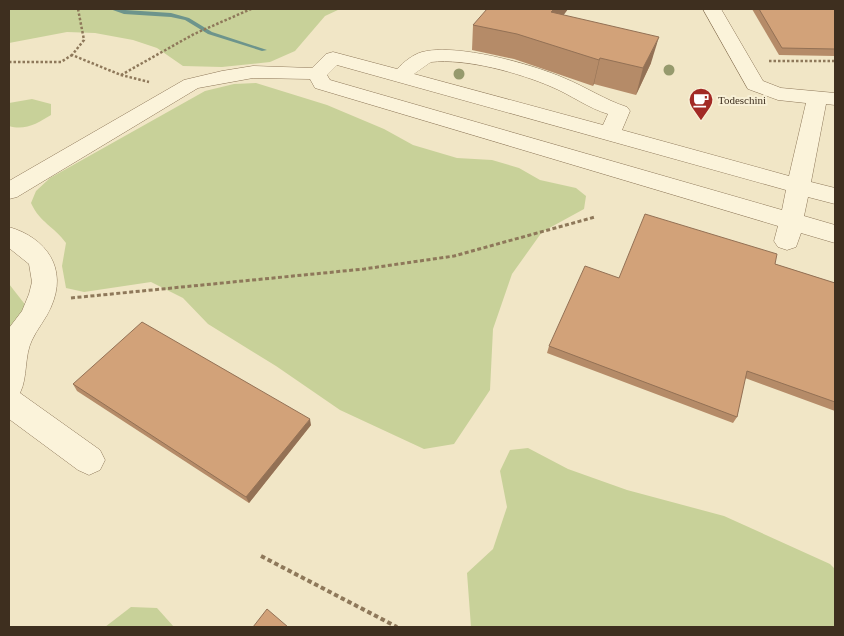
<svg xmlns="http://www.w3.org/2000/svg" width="844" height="636" font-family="Georgia,serif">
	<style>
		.green { fill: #c8d199 }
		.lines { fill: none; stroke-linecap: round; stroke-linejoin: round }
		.stream { fill: #6d948c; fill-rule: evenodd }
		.minor-casing { stroke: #8e785a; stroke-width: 1 }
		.path-far2 { stroke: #8e785a; stroke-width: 2.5; stroke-dasharray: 2.5 2; stroke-linecap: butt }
		.path-far1 { stroke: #8e785a; stroke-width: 3; stroke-dasharray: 4 2.5; stroke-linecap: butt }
		.path { stroke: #8e785a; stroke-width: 4; stroke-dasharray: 4.5 3; stroke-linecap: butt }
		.minor { fill: #fbf3da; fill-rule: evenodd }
		.tree { fill: #969a6d }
		.wall { fill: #b58b68 }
		.shaded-wall { fill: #937155 }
		.building { fill: #d2a279; stroke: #937155 }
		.labels { text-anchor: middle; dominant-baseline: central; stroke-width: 4; stroke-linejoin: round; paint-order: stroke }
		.far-poi-label { font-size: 11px; fill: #3e2f1f; stroke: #f8f0d6; text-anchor: start }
	</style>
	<rect width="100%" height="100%" fill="#f1e6c6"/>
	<!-- green -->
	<g class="green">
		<path d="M 9,9 L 340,9 L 325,16 L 295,51 L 270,62 L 222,67 L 183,66 L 157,48 L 133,40 L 95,33 L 67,32 L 9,43 Z"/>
		<path d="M 256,83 L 327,105 L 384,129 L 413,145 L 457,158 L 492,160 L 519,168 L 540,180 L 576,188 L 586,196 L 584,209 L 542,232 L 512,274 L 493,329 L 490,390 L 454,444 L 424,449 L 340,410 L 276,366 L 208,324 L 183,298 L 151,282 L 84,292 L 66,288 L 62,266 L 66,243 C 54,226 40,223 31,203 L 36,191 L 50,178 L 205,91 L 234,84 Z"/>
		<path d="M 32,99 L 51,104 L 51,115 C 38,123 25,131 9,126 L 9,103 Z"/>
		<path d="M 9,284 L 27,307 L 9,334 Z"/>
		<path d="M 528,448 L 568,469 L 627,490 L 724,516 L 830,564 L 835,569 L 835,627 L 471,627 L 467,573 L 493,549 L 507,507 L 500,471 L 510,450 Z"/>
		<path d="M 131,607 L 157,608 L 174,627 L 105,627 Z"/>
	</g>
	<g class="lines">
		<!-- stream -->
		<path class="stream" d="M 110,9 L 171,13 L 189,18 L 212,32 L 267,50 L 262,51 L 208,34 L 185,20 L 171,17 L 124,14 Z"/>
		<defs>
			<g id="minor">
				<path d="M 703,9 L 721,9 L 763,81 L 781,88 L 835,93 L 835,105 L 826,104 L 811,182 L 835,188 L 835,204 L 808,197 L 804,216 L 835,225 L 835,243 L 801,233 L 796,247 L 787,250 L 778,247 L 774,241 L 778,226 L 315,88 L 310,79 L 253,78 L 198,88 L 17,197 L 9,199 L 9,181 L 184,80 L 222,71 L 253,66 L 312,68 L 326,54 L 333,52 L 397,69 C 404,62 412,55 422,52 C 456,43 532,64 564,78 C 586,87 605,100 627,107 L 630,111 L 622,130 L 789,176 L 806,103 L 778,100 L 748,89 ZM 431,62 C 466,58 520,73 552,87 C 571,95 588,108 608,114 L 603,125 L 414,74 ZM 337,65 L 786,190 L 782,210 L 330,80 L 327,75 Z"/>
				<path d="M 9,227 C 47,238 68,269 51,307 C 46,319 37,329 32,340 C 24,356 28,377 20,393 L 100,450 L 105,460 L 100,470 L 89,475 L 78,470 L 9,419 L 9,328 L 22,311 L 29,294 L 32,282 L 29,264 L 9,248 Z"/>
			</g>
		</defs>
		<!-- minor casing -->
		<use href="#minor" class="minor-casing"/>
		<!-- path-far2 -->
		<g class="path-far2">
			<path d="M 78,9 L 84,40 L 72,55 L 121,75 L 149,82"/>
			<path d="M 769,61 L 835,61"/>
			<path d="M 9,62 L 61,62 L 72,55"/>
			<path d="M 121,75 L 194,34 L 251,9"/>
		</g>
		<!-- path-far1 -->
		<path class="path-far1" d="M 71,298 L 364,269 L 454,256 L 595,217"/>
		<!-- path -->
		<path class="path" d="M 261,556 L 397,627"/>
		<!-- minor -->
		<use href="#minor" class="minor"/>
	</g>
	<!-- trees -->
	<g class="tree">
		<circle cx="669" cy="70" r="5.5"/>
		<circle cx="459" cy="74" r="5.5"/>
	</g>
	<!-- wall -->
	<g class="wall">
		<path d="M 568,9 L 563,15 L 651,63 L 636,95 L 594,84 L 593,86 L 514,59 L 472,50 L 473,25 Z"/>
		<path d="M 752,9 L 835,9 L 835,56 L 779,55 Z"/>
		<path d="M 775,264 L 835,283 L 835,411 L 745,378 L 737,417 L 733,423 L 547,353 L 549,346 L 619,278 Z"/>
		<path d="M 73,384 L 311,425 L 249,503 L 77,391 Z"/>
	</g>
	<!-- shaded-wall -->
	<g class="shaded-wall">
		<path d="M 554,9 L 568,9 L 547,38 L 551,12 Z"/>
		<path d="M 659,37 L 651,63 L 636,95 L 643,68 Z"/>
		<path d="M 600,58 L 594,84 L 593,86 L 599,60 Z"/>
		<path d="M 310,419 L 311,425 L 249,503 L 246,497 Z"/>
	</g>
	<!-- building -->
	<g class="building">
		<path d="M 487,9 L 554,9 L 551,12 L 659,37 L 643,68 L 600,58 L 599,60 L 517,34 L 473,25 Z"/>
		<path d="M 759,9 L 835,9 L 835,49 L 782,48 Z"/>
		<path d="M 645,214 L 777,254 L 775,264 L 835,283 L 835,402 L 747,371 L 737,417 L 549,346 L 585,266 L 619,278 Z"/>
		<path d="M 142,322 L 310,419 L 246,497 L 73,384 Z"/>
		<path d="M 267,609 L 288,627 L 253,627 Z"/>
	</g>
	<!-- icons -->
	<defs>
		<symbol id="cafe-pin" viewBox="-11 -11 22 30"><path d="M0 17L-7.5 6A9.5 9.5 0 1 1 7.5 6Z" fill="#a22a25" stroke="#f8f0d6"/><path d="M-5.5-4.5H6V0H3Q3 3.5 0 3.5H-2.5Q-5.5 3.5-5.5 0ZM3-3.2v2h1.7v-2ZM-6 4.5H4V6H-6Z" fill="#fff"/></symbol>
	</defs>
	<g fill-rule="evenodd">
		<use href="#cafe-pin" x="687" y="86" width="28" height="38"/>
	</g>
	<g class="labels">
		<!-- far-poi labels -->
		<g class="far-poi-label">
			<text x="718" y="100">Todeschini</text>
		</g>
	</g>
	<!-- border -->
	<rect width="844" height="636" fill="none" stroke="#3e2f1f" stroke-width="20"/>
</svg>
